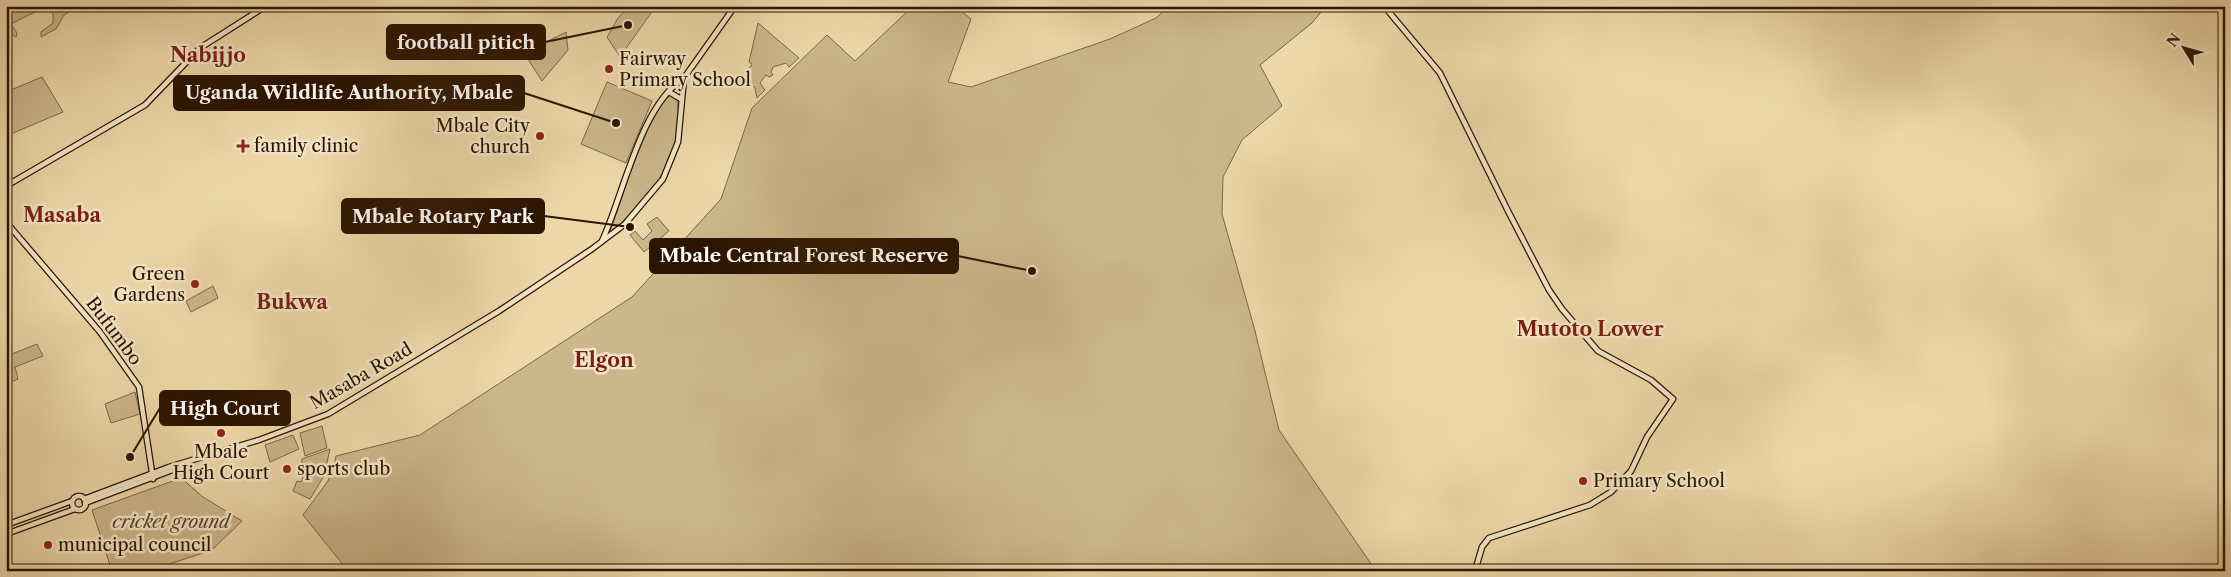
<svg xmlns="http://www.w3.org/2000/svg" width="2231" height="577" font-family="'Libre Caslon Text',serif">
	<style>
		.green { fill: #ccb68b; stroke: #7c6546 }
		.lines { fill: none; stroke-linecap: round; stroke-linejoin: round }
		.secondary-casing { stroke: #2b1400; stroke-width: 7 }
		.secondary { stroke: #f3e5c6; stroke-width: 4.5 }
		.poi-dot { fill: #8f2418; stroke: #f3e5c6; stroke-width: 2 }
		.labels { text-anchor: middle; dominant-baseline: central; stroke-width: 5; stroke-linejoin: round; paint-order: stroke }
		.poi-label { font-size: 18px; fill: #2b1400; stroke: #f3e5c6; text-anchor: start }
		.street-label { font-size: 18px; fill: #2b1400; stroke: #f3e5c6 }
		.park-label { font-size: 18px; font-style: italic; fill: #5b452a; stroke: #f3e5c6 }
		.quarter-label { font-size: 20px; font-weight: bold; fill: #7a1f14; stroke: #f3e5c6 }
		.leader { fill: none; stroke: #2b1400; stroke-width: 2 }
		.callout-dot { fill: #2b1400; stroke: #f3e5c6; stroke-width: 2 }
		.callout { fill: #2b1400; stroke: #2b1400; stroke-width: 2 }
		.callout-label { font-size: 19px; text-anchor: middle; font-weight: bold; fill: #fff }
	</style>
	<rect width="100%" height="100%" fill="#edd7a8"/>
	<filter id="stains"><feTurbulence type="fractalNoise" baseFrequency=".004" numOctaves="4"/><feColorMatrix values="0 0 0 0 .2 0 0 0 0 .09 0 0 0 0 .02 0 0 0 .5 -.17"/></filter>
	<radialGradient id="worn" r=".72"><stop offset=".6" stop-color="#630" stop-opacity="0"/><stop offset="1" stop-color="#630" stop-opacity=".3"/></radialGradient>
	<!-- green -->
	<g class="green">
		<path d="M 21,6 L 80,6 L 64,15 L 56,29 L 41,37 L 41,32 L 53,23 L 53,14 L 47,6 L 11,24 L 17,33 L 16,37 C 5,32 6,22 6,11 L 11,12 Z"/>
		<path d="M 629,6 L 656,6 L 620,57 L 607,37 L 618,18 Z"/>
		<path d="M 913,6 L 955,6 L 971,19 L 948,82 L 971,87 L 1110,39 L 1156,18 L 1169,6 L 1326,6 L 1312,23 L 1260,65 L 1282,106 L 1242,140 L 1223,177 L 1222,214 L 1254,327 L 1279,430 L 1376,571 L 348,571 L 303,515 L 328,481 L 334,466 L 336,456 L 420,435 L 632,297 L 721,199 L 752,108 L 827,35 L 855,61 Z"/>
		<path d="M 758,23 L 799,58 L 789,67 L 786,63 L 773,67 L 771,72 L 773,75 L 769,77 L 766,75 L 760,83 L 765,90 L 757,98 L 755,88 L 744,77 L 752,64 L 749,62 Z"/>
		<path d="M 566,32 L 568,50 L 542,81 L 524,53 Z"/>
		<path d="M 42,77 L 63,112 L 6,136 L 6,92 Z"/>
		<path d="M 607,82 L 652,101 L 626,163 L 581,144 Z"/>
		<path d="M 669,96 L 675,96 L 677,100 C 678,110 681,124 678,134 C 669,176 640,207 609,234 C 620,203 647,115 669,96 Z"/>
		<path d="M 657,217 L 669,231 L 644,252 L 630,235 L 635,231 L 643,240 L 652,231 L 647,224 Z"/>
		<path d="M 213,286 L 218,298 L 191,312 L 186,301 Z"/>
		<path d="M 37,344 L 43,356 L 15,367 L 18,379 L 6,384 L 6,359 L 11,358 L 12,354 Z"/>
		<path d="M 135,392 L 140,414 L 111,423 L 105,404 Z"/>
		<path d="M 322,426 L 327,448 L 305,456 L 300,433 Z"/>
		<path d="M 293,435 L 299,449 L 270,462 L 265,445 Z"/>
		<path d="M 330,449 L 324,476 L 310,499 L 293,491 L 297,481 L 301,482 L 305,472 L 301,469 L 302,459 Z"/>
		<path d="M 181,478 L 203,497 L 242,521 L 212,550 L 148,571 L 112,571 L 92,510 Z"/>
	</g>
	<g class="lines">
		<defs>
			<g id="secondary">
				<path d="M 1384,6 L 1440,73 L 1508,211 L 1549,290 L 1562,309 L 1598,351 L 1651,380 L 1673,399 L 1647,437 L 1631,471 L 1611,492 L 1590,505 L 1489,538 L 1482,547 L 1475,571"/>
				<path d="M 669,92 L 681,99"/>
				<path d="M 6,186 L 145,105 L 200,48 L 266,6"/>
				<path d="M 6,222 L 100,332 L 139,387 L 153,479"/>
				<path d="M 602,241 C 624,194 640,106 684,78 L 735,6"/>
				<circle cx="79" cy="503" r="7"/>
				<path d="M 84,499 L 169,467 L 259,440 L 328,414 L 499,311 L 592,249 L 625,224 L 663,179 L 678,142 L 684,78"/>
				<path d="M 85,503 L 183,466"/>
				<path d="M 6,525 L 72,501"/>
				<path d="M 6,534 L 75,509"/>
			</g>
		</defs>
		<!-- secondary casing -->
		<use href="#secondary" class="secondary-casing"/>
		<!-- secondary -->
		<use href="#secondary" class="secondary"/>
	</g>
	<!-- markers -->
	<g class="poi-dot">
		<circle cx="609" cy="69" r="5"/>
		<circle cx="540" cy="136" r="5"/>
		<path d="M240.5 138.5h5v5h5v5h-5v5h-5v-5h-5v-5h5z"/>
		<circle cx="195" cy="284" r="5"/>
		<circle cx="221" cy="433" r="5"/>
		<circle cx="287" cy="469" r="5"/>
		<circle cx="1583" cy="481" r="5"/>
		<circle cx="48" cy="545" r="5"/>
	</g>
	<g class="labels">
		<!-- poi labels -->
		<g class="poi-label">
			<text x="619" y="59">Fairway<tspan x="619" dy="21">Primary School</tspan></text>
			<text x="530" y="126" text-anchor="end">Mbale City<tspan x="530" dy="21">church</tspan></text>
			<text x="254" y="146">family clinic</text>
			<text x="185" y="274" text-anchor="end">Green<tspan x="185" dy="21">Gardens</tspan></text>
			<text x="221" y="452" text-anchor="middle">Mbale<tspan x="221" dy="21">High Court</tspan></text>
			<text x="297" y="469">sports club</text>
			<text x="1593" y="481">Primary School</text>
			<text x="58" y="545">municipal council</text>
		</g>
		<!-- street labels -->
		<g class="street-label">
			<text transform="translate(114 331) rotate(53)">Bufumbo</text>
			<text transform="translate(361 376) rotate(-30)">Masaba Road</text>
		</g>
		<!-- park labels -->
		<g class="park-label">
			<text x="171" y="522">cricket ground</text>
		</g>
		<!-- quarter labels -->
		<g class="quarter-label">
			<text x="208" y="55">Nabijjo</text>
			<text x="62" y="215">Masaba</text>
			<text x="292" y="302">Bukwa</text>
			<text x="1590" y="329">Mutoto Lower</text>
			<text x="604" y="360">Elgon</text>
		</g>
	</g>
	<!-- callouts -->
	<path class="leader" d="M628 25L545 42M616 123L524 93M630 227L544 216M1032 271L958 256M130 457L160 408"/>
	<g class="callout-dot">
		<circle cx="628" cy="25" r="5"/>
		<circle cx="616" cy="123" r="5"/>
		<circle cx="630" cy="227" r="5"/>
		<circle cx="1032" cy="271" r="5"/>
		<circle cx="130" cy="457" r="5"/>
	</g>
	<g class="callout">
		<rect x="387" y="25" width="158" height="34" rx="5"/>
		<rect x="174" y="76" width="350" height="34" rx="5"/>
		<rect x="342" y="199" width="202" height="34" rx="5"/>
		<rect x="650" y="239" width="308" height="34" rx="5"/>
		<rect x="160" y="391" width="130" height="34" rx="5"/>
	</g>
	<g class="callout-label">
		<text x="466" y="49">football pitich</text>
		<text x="349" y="99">Uganda Wildlife Authority, Mbale</text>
		<text x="443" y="223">Mbale Rotary Park</text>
		<text x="804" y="262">Mbale Central Forest Reserve</text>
		<text x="225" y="415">High Court</text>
	</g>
	<!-- margin -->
	<rect width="2231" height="577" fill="none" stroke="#edd7a8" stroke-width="25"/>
	<rect x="8" y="8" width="2216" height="562" fill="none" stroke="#2b1400" stroke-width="2.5"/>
	<rect x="12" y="12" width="2206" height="552" fill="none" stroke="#2b1400"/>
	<!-- north arrow -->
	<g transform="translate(2184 48) rotate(307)" stroke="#f3e5c6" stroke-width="4" paint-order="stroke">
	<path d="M0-4L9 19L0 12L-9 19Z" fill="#2b1400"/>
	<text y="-8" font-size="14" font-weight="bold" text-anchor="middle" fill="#2b1400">N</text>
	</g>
	<rect width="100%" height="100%" filter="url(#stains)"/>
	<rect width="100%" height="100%" fill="url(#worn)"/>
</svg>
